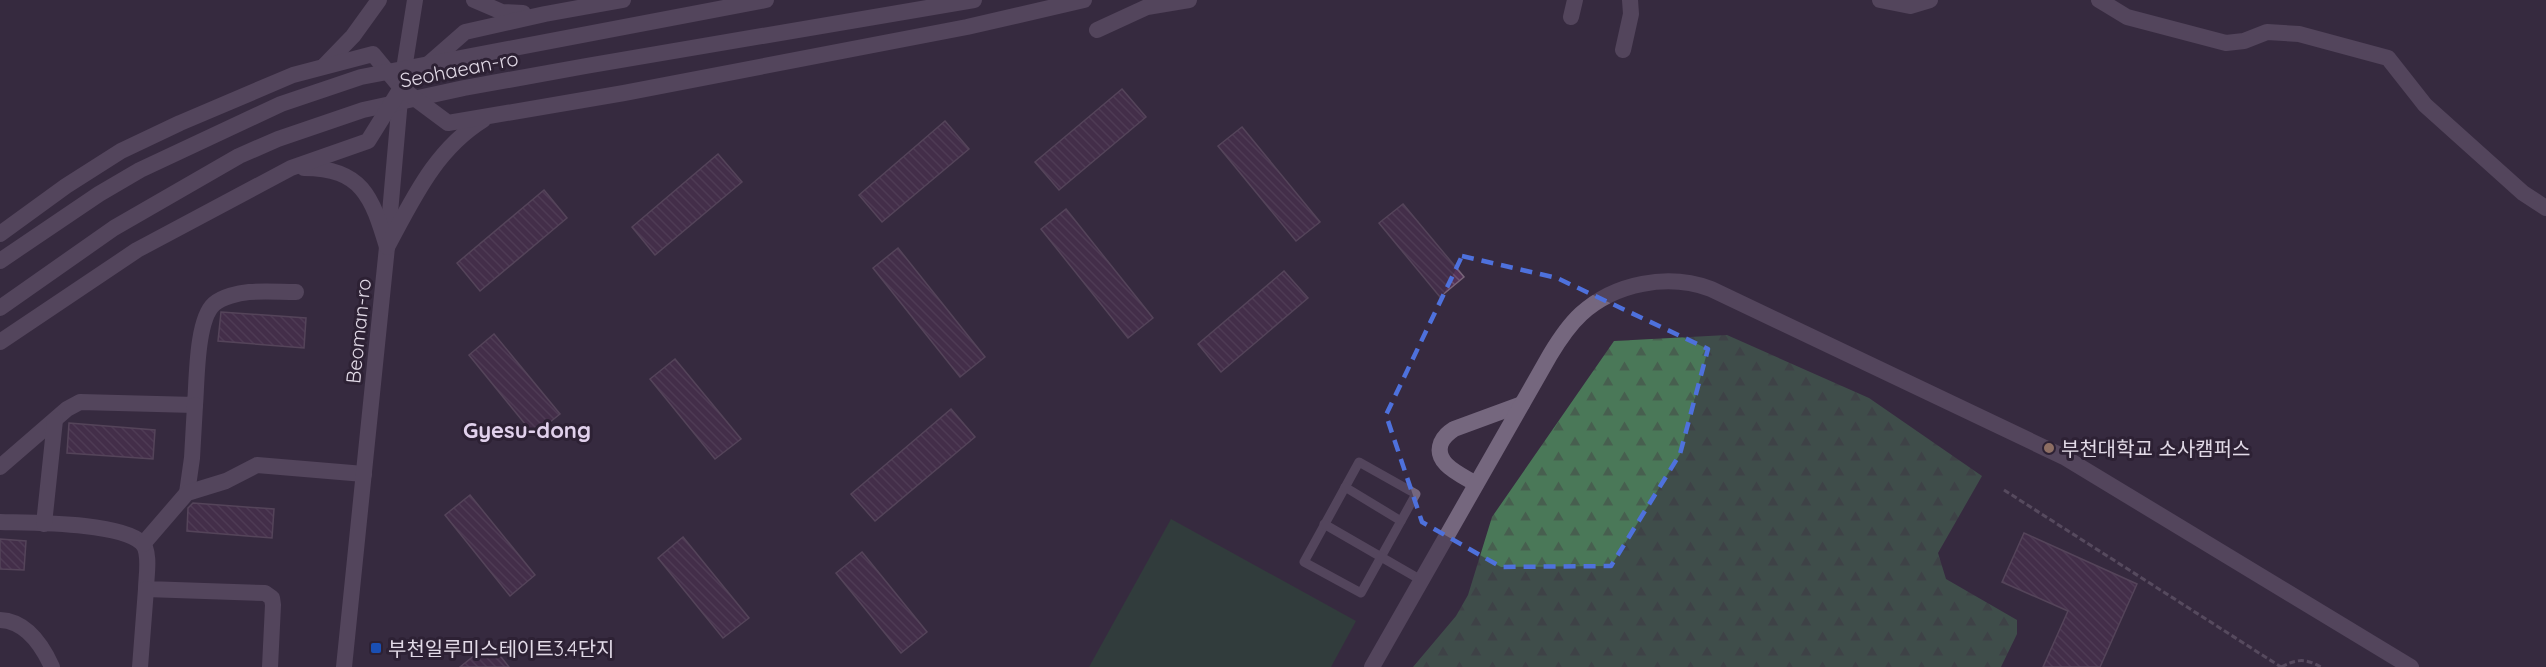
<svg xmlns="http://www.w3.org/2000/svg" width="2546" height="667" font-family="Quicksand,'Noto Sans KR',sans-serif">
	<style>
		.forest { fill: url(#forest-firs) }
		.garden { fill: #2b5238 }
		.building { fill: url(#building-back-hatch); stroke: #786479; stroke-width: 1.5 }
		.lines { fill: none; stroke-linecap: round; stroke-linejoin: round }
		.path { stroke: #7c7183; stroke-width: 3; stroke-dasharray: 6 3; stroke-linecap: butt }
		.service { stroke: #75677e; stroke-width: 9 }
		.minor { stroke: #75677e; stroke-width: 16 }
		.tertiary { stroke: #75677e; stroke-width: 16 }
		.secondary { stroke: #75677e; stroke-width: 16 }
		.marked { fill: none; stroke: #4e71dc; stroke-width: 4.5; stroke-dasharray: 12 8; stroke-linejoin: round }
		.education-dot { fill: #8d6e63; stroke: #2d2134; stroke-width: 2 }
		.transit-dot { fill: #1a4fb4; stroke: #2d2134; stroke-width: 2 }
		.labels { text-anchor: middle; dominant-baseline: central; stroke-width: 6; stroke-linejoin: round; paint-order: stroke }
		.street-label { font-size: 20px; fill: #e2dae7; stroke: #2d2134 }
		.poi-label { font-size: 20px; fill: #e2dae7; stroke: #2d2134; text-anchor: start }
		.quarter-label { font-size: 22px; font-weight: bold; fill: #e1d1ec; stroke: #2d2134 }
	</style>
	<defs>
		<pattern id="forest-firs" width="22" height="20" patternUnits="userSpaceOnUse" patternTransform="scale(1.5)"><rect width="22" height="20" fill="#4a7858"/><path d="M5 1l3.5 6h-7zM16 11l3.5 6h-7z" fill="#475f4f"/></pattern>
		<pattern id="building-back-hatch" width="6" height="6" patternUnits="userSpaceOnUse" patternTransform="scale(1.5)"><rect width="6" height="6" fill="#533356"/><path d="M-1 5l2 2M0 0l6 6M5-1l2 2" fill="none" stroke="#6b506e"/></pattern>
	</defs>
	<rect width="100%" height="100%" fill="#372a3f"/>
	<!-- forest -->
	<path class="forest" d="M 1727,335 L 1869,398 L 1982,476 L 1938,553 L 1946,579 L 2017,620 L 2017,634 L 2001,667 L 1413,667 L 1456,616 L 1468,595 L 1492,517 L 1614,341 Z"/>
	<!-- garden -->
	<path class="garden" d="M 1171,519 L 1356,621 L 1331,667 L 1089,667 Z"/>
	<!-- building -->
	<g class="building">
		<path d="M 1122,89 L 1146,117 L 1059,190 L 1035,162 Z"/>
		<path d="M 945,121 L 969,149 L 882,222 L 859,195 Z"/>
		<path d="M 1242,127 L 1320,222 L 1296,241 L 1218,146 Z"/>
		<path d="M 718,154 L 742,182 L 655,255 L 632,227 Z"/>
		<path d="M 544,190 L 567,218 L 480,291 L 457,263 Z"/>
		<path d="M 1403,204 L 1464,277 L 1440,297 L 1379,223 Z"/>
		<path d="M 1066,209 L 1153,318 L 1128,338 L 1041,229 Z"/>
		<path d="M 898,248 L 985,357 L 960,377 L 873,268 Z"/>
		<path d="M 1284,271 L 1308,298 L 1221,372 L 1198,344 Z"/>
		<path d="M 221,312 L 306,318 L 304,348 L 218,341 Z"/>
		<path d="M 494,334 L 560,414 L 534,435 L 469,355 Z"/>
		<path d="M 675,359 L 741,439 L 715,459 L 650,379 Z"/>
		<path d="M 951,409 L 975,437 L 875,521 L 851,494 Z"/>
		<path d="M 69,423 L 155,430 L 153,459 L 67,453 Z"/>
		<path d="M 470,495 L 535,575 L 510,596 L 445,515 Z"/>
		<path d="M 193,503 L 274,509 L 272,538 L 187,531 L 188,508 Z"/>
		<path d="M 2024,533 L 2137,584 L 2100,667 L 2043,667 L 2068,611 L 2002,582 Z"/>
		<path d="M 683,537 L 749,618 L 723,638 L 658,558 Z"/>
		<path d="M 0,539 L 26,541 L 24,570 L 0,569 Z"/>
		<path d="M 862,552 L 927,632 L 901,653 L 836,573 Z"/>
		<path d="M 490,643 L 509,667 L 460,667 Z"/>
	</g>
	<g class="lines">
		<!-- path -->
		<g class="path">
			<path d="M 2004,490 L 2281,667"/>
			<path d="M 2281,667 C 2297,659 2305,658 2321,667"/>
		</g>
		<!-- service -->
		<g class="service">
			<path d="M 1359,462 L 1416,494 L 1361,593 L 1304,562 Z"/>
			<path d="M 1345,487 L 1401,521"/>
			<path d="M 1324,524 L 1421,580"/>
		</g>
		<!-- minor -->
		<g class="minor">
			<path d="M 1880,0 L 1910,6 L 1930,0"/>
			<path d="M 2099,0 L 2127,17 L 2226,43 L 2244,41 L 2267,32 L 2299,34 L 2388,58 L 2425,105 L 2523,193 L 2546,208"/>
			<path d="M 1571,17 L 1575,0"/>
			<path d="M 1097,30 L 1147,7 L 1189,0"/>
			<path d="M 1623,50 L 1631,14 L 1630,0"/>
			<path d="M 0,467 L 67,409 L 80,402 L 195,405 C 197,382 196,320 214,304 C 222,297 238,293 249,292 C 265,291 281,292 296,292"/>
			<path d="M 1476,484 C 1462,475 1433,464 1441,443 C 1444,436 1448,433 1454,429 L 1522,404"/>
			<path d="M 187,493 L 192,458 L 195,405"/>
			<path d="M 0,522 C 31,523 120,522 142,543 C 151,552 146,577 146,589 L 265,593 L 272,598 L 273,605 L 270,667"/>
			<path d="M 44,524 L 55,420"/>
			<path d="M 143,544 L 187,493 L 226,481 L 257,465 L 364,474"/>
			<path d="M 0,620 C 26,621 42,645 52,667"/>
			<path d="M 140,667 L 146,589"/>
			<path d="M 1372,667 L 1550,355 C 1559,340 1568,326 1581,314 C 1615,283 1668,273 1711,289 L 2064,457 L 2411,667"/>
		</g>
		<!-- tertiary -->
		<path class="tertiary" d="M 344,667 L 387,247 L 401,88 L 415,0"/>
		<!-- secondary -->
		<g class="secondary">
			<path d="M 474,0 L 502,12 L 523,13"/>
			<path d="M 324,66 L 353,36 L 379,0"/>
			<path d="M 304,168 C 362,168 372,197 387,247"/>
			<path d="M 0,234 L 66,186 L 121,151 L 180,123 L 293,75 L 373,54 L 401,88 L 465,32 L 545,14 L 623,0"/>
			<path d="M 387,247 C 413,199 435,150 483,120"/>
			<path d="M 0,261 L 99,194 L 140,170 L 281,104 L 361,77 L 766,0"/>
			<path d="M 0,308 L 114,228 L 239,156 L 278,139 L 363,110 L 464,88 L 586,66 L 974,0"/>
			<path d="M 0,342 L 137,250 L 291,168 L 368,141 L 401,88 L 448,123 L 624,93 L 967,27 L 1084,0"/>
		</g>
	</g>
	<!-- marked area -->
	<path d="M0 0H2546V667H0ZM 1462,256 L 1557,278 L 1708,349 L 1680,454 L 1611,566 L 1501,567 L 1422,522 L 1386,415 Z" fill="#372a3f" fill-opacity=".55" fill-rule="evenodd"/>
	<path class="marked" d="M 1462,256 L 1557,278 L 1708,349 L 1680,454 L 1611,566 L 1501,567 L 1422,522 L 1386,415 Z"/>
	<!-- markers -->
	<circle class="education-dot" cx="2049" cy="448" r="6"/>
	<rect class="transit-dot" x="370" y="642" width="12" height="12" rx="3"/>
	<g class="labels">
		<!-- street labels -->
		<g class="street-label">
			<text transform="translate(459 69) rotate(-11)">Seohaean-ro</text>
			<text transform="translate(358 331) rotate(-84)">Beoman-ro</text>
		</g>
		<!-- poi labels -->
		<g class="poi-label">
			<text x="2061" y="448">부천대학교 소사캠퍼스</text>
			<text x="388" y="648">부천일루미스테이트3.4단지</text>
		</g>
		<!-- quarter labels -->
		<g class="quarter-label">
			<text x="527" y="430">Gyesu-dong</text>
		</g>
	</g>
</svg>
